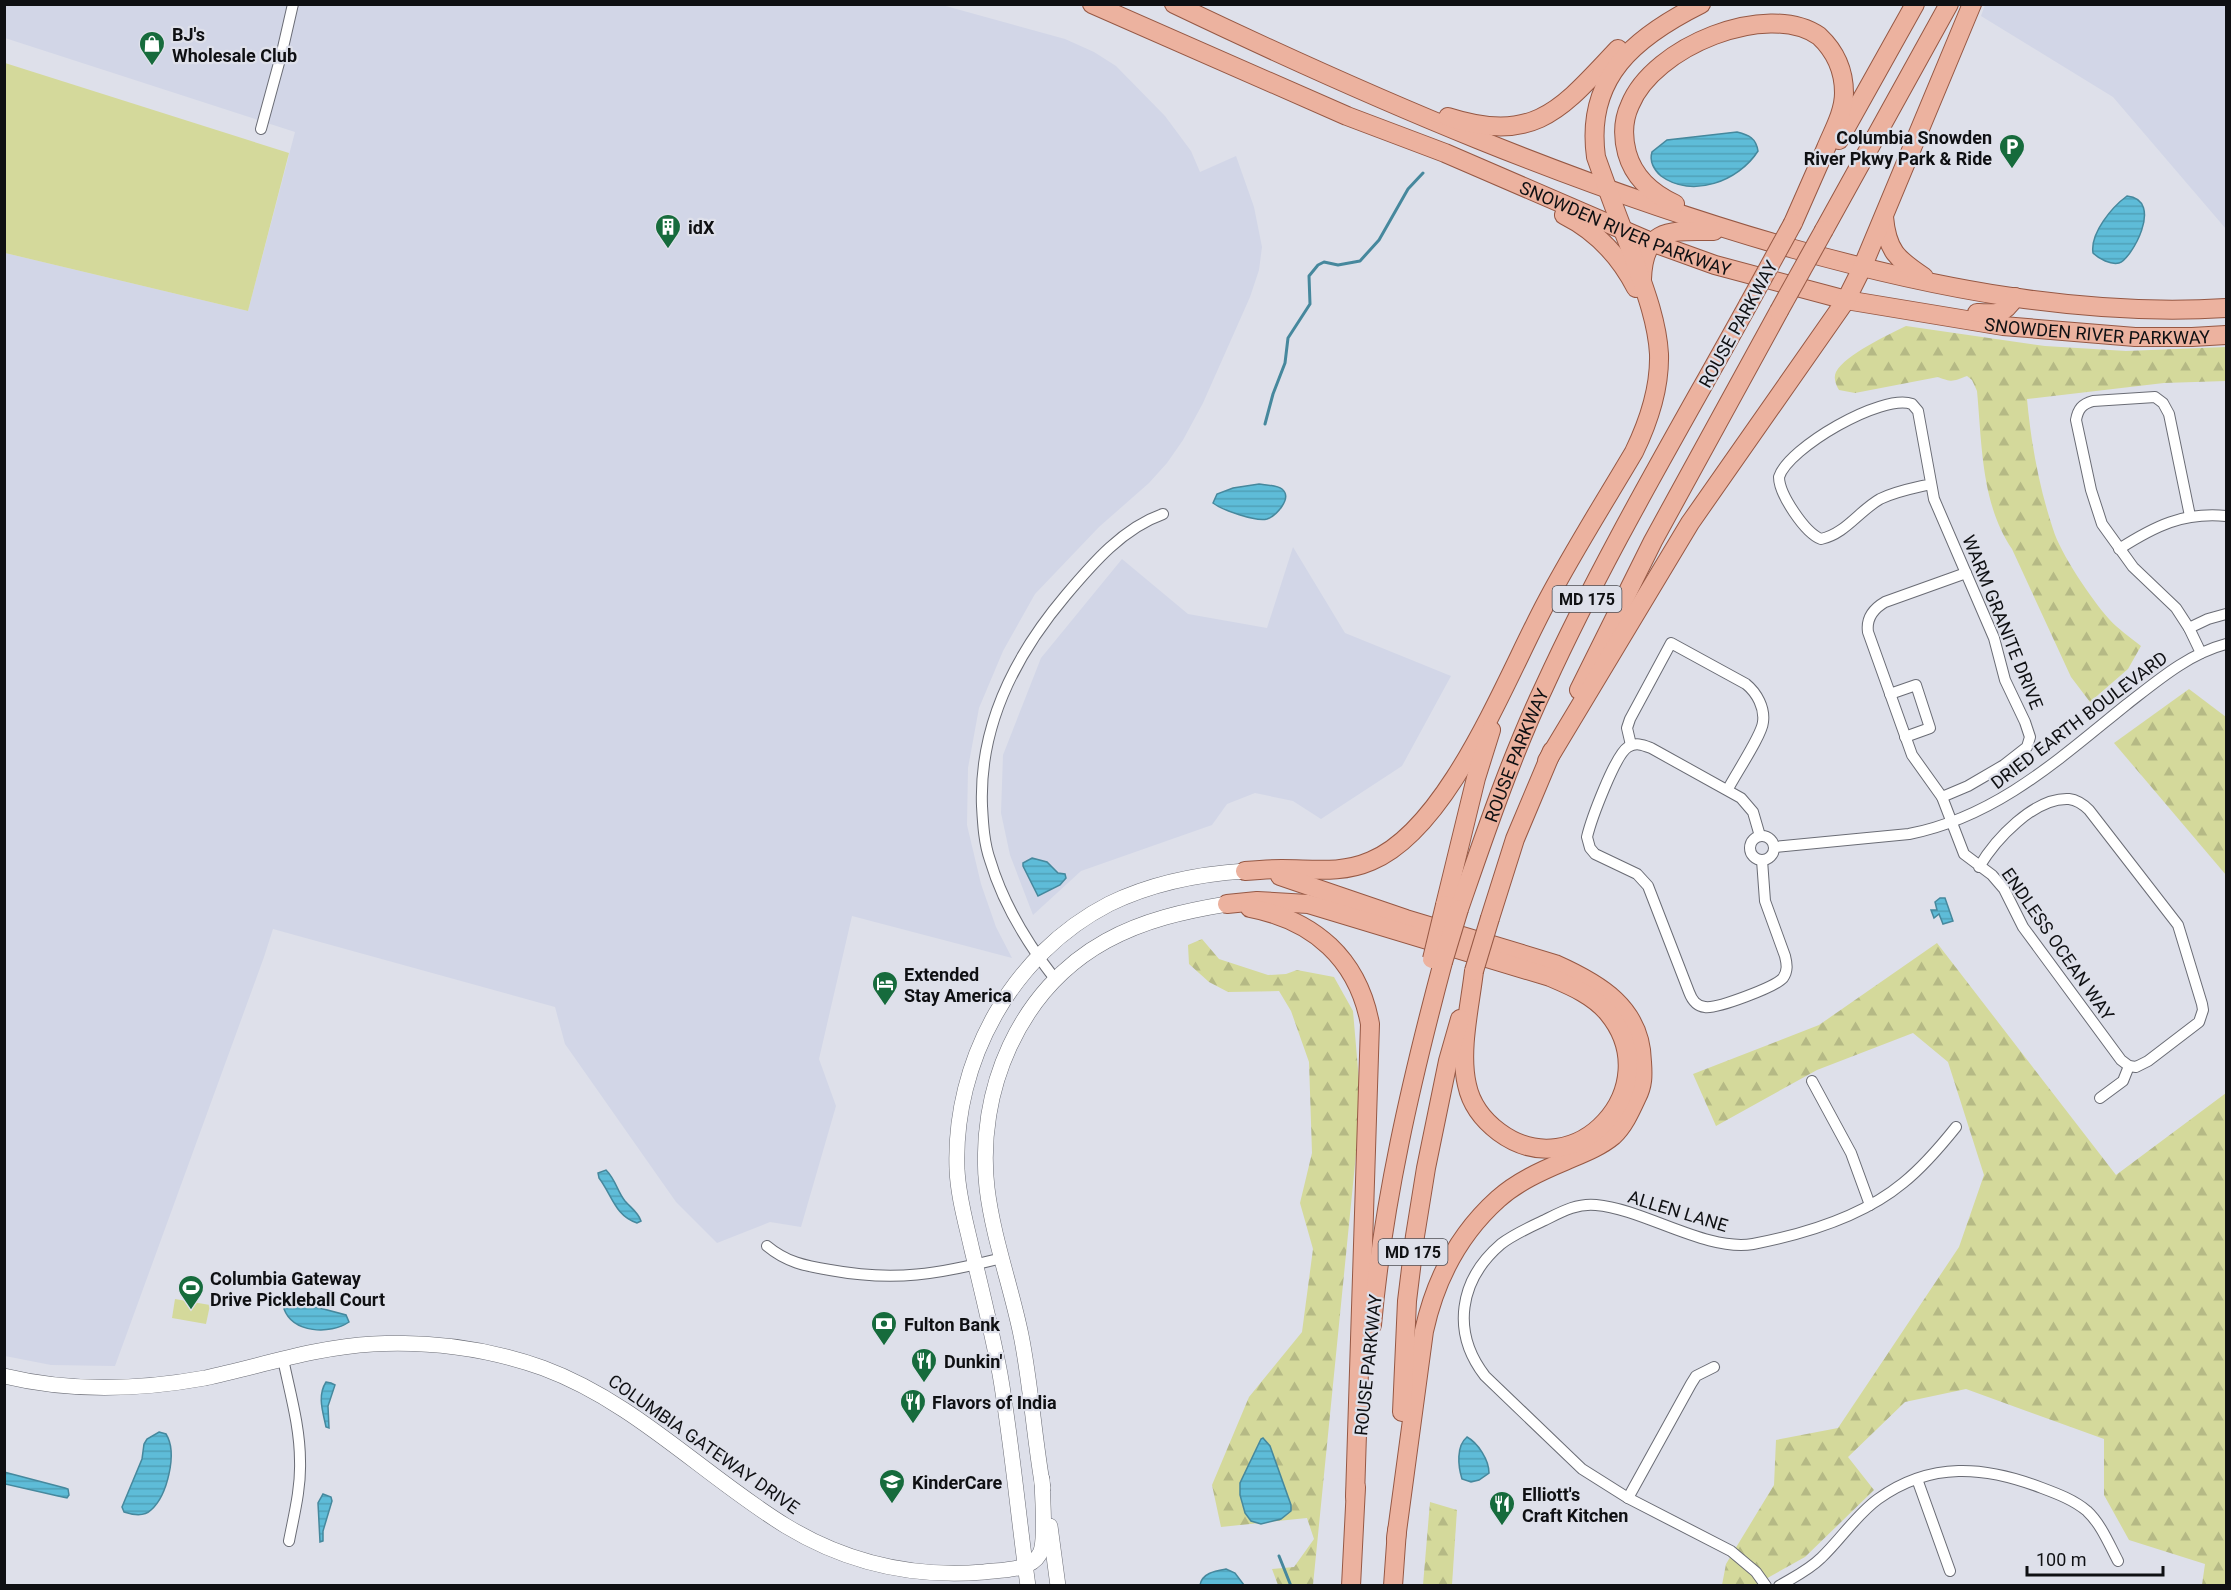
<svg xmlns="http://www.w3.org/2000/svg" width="2231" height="1590" font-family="Roboto,sans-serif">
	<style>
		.built { fill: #d2d6e7 }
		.green { fill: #d4d99b }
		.forest { fill: url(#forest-firs) }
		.water { fill: url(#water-rules); stroke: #46889d; stroke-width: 1.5 }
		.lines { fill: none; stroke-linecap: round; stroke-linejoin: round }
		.stream { stroke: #46889d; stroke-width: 3 }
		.street-casing { stroke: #6a6c75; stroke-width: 12 }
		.secondary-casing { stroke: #6a6c75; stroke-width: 16 }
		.primary-casing { stroke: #965844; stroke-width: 20 }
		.street { stroke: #fff; stroke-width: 10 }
		.secondary { stroke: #fff; stroke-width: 15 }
		.primary { stroke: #ecb29f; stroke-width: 18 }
		.primary-bridge-casing { stroke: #965844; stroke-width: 20; stroke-linecap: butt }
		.primary-bridge { stroke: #ecb29f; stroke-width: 18 }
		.labels { text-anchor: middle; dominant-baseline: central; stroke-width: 4.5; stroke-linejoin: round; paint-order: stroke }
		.shield { fill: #dee0ea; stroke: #4d4e54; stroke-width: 1.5 }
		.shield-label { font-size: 16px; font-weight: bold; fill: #0f1013 }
		.poi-label { font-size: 18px; font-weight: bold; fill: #0f1013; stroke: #dee0ea; text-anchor: start }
		.street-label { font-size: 18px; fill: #0f1013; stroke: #dee0ea }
	</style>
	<defs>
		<pattern id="forest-firs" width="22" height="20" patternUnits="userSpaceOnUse" patternTransform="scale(1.5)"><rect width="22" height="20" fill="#d4d99b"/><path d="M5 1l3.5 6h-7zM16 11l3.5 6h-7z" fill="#b5b985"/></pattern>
		<pattern id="water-rules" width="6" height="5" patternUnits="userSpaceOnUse" patternTransform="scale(1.5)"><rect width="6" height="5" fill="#5ebcd8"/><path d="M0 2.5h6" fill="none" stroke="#50a1b8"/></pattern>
	</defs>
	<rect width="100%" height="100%" fill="#dee0ea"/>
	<!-- built -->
	<g class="built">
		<path d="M 5,4 L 942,5 L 1065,39 L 1094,52 L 1116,66 L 1165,116 L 1191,151 L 1200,172 L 1236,156 L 1254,207 L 1262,247 L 1259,270 L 1250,297 L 1203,403 L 1183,440 L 1167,463 L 1149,483 L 1099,527 L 1035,594 L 1003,651 L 979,708 L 968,768 L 967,825 L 981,884 L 996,927 L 1012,958 L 852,916 L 819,1059 L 836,1106 L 801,1227 L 770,1222 L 717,1243 L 676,1202 L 565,1044 L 555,1007 L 273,929 L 264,957 L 115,1366 L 51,1365 L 5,1356 L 5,253 L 248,311 L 295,132 L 5,38 Z"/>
		<path d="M 1985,5 L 2226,5 L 2226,229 L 2113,97 L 1981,16 Z"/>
		<path d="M 1293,547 L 1345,633 L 1451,676 L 1402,766 L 1321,819 L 1293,801 L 1255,793 L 1227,804 L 1212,825 L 1081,871 L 1033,915 L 1010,855 L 1001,813 L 1003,755 L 1041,658 L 1122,559 L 1188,614 L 1267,628 Z"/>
	</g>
	<!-- green -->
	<g class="green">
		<path d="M 5,63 L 289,153 L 248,311 L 5,253 Z"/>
		<path d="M 175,1299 L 210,1305 L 206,1324 L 172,1318 Z"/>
	</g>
	<!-- forest -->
	<g class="forest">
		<path d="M 1906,326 L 2045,346 L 2126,351 L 2226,347 L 2226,381 L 2164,383 L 2027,399 C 2031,443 2039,487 2053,529 C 2060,553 2092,600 2109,619 C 2118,629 2130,637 2141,646 L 2128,669 L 2090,702 L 2071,677 L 2012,549 C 1981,504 1982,443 1977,391 L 1972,380 L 1967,376 C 1953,381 1953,383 1938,377 L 1855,393 L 1839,390 C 1836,385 1833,378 1836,372 C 1846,354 1888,335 1906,326 Z"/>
		<path d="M 2189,689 L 2226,717 L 2226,875 L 2114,743 Z"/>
		<path d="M 1202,939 L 1219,959 L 1268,975 L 1286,974 L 1297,970 L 1334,977 L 1353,1011 L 1361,1104 L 1313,1585 L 1278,1585 L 1272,1569 L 1294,1567 L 1314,1539 L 1307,1518 L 1221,1527 L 1212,1485 L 1249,1397 L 1302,1332 L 1313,1249 L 1300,1203 L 1312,1153 L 1309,1062 L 1291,1011 L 1279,991 L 1228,992 L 1209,982 L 1189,964 L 1188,945 Z"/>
		<path d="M 1937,943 L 2116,1175 L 2226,1093 L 2226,1585 L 2202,1585 L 2205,1564 L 2129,1540 L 2104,1495 L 2104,1439 L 1966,1389 L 1905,1402 L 1848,1457 L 1874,1490 L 1805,1557 L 1755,1585 L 1722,1585 L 1726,1564 L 1774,1485 L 1776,1440 L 1838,1428 L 1959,1247 L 1984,1175 L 1948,1062 L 1913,1033 L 1817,1070 L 1716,1126 L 1693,1074 L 1819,1025 Z"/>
		<path d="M 1430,1502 L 1457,1510 L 1452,1585 L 1423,1585 Z"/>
	</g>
	<!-- water -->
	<g class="water">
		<path d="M 1737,132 C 1749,135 1756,138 1758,151 C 1739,181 1692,199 1661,176 C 1654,170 1649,161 1652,152 L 1667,140 Z"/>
		<path d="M 2127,196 C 2165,200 2131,260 2119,263 C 2111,265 2099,259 2093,253 C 2090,233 2112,207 2127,196 Z"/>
		<path d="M 1259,484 C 1265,485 1277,485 1282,489 C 1293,498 1276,516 1267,519 C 1256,522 1222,510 1213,503 L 1217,494 L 1233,488 Z"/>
		<path d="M 1032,858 L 1047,862 L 1058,873 L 1065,874 L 1066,878 L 1060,885 L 1038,896 L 1023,866 L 1023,863 Z"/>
		<path d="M 1940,898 L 1945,898 L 1953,921 L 1943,924 L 1939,914 L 1934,918 L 1931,910 L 1937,910 L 1935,902 Z"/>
		<path d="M 606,1170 C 616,1180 617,1191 625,1201 C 631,1208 638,1212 641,1221 L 637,1223 C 615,1216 612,1195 599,1178 L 598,1173 Z"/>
		<path d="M 301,1303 L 346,1315 L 349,1322 C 330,1335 293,1333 284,1309 L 285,1305 Z"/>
		<path d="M 326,1382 L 331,1383 L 335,1385 L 328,1406 L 329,1428 L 326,1427 C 323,1412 317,1396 326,1382 Z"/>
		<path d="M 159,1432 L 166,1434 C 178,1453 167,1496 151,1510 C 144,1517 133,1515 124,1512 L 122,1507 L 142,1459 L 144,1444 L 147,1439 Z"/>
		<path d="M 1467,1437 C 1478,1443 1489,1460 1489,1473 L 1479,1480 L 1471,1482 L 1462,1479 C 1458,1466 1456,1446 1467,1437 Z"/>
		<path d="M 1263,1438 L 1270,1446 L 1291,1505 L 1291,1511 L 1281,1519 L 1261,1524 L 1251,1521 L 1245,1513 L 1240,1495 L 1240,1483 L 1261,1439 Z"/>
		<path d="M 4,1472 L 65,1488 L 68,1489 L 69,1495 L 67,1498 L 58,1496 L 5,1484 Z"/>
		<path d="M 323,1494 L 331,1497 L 332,1501 L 323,1531 L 323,1541 L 320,1542 L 318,1503 Z"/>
		<path d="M 1226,1569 L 1235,1573 L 1244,1585 L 1200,1585 C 1202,1573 1215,1571 1226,1569 Z"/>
	</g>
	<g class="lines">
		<!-- stream -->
		<g class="stream">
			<path d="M 1265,424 L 1273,394 L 1285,363 L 1288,338 L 1310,304 L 1309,276 L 1318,265 L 1324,262 L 1338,265 L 1360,261 L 1379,240 L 1408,189 L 1423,173"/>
			<path d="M 1279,1556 L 1291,1586"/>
		</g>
		<defs>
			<g id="street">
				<path d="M 261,129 L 282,52 L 293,4"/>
				<path d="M 1931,484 C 1914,488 1896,491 1880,499 C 1859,511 1845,534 1821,539 C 1805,533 1779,494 1779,477 C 1788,448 1882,393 1912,404 L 1918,411 L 1934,499 L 1994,638 L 2005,680 L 2025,722 L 2030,737 L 2027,747 L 2004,765 L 1968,786 L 1942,797"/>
				<path d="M 2190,516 L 2169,414 L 2163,403 L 2155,397 L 2093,401 C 2082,404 2078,409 2076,420 L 2091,490 L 2102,524 L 2133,567 L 2176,608 L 2189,628 L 2201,653"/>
				<path d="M 2119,549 C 2155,526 2183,512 2226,516"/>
				<path d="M 1966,573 L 1885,602 C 1873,609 1866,618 1868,632 L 1912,755 L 1942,797 L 1964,854 L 1992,875 L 2004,889 L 2023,927 L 2121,1060 L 2129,1066 L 2136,1067 L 2148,1061 L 2199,1022 L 2203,1010 L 2202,1004 L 2178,925 L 2089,810 C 2084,805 2077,800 2069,799 C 2034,797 1995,840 1979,867"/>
				<path d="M 2189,628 L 2208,619 L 2226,614"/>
				<path d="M 1890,694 L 1916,685 L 1930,728 L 1905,737"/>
				<path d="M 1631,745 L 1627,728 L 1630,719 L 1671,643 L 1746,684 C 1757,693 1765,708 1763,722 C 1762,735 1735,775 1728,789"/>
				<circle cx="1762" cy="848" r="12"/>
				<path d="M 1760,836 L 1753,812 L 1741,798 L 1651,748 C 1643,745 1636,742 1628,747 C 1615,755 1591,820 1587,837 L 1590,848 L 1595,854 L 1637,874 L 1648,886 L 1689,992 C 1692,1000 1696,1006 1705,1007 C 1717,1009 1775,987 1783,978 C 1788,971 1787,964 1785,956 L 1765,901 L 1762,860"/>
				<path d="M 1774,847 L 1909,834 C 1996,817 2059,759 2126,705 C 2157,681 2188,654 2226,644"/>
				<path d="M 1055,979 C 1027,943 1003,904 990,860 C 984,843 983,824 982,806 C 979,726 1016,654 1066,595 C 1093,563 1123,528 1163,514"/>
				<path d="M 1812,1081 L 1851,1153 L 1870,1205"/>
				<path d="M 2100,1098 L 2123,1081 L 2129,1066"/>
				<path d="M 767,1246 C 786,1262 805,1266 830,1270 C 895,1282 939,1274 1002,1258"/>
				<path d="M 283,1359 C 290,1393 300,1427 300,1461 C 301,1488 294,1515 289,1541"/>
				<path d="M 1917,1479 L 1950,1571"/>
				<path d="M 1628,1498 L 1691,1384 L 1696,1376 L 1714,1367"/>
				<path d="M 1766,1586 L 1756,1572 L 1731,1551 L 1628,1498 L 1582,1469 L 1485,1376 C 1451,1332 1459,1280 1501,1244 C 1514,1234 1530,1227 1545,1220 C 1561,1212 1577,1203 1596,1205 C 1644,1209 1706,1252 1753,1244 C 1805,1234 1862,1217 1903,1183 C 1923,1167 1940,1147 1956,1127"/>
				<path d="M 1779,1586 C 1794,1577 1809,1570 1821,1558 C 1841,1539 1856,1515 1878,1499 C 1931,1461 1985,1466 2042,1488 C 2058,1494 2074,1500 2087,1511 C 2101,1524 2109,1544 2118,1561"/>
			</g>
			<g id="secondary">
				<path d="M 4,1376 C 70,1392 139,1390 205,1378 C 261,1366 316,1347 373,1344 C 430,1341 489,1349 543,1368 C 635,1402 703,1475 786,1526 C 847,1563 913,1578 984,1572 C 1000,1570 1030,1571 1039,1555 C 1047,1544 1042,1495 1042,1479"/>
				<path d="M 1043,1488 C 1034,1437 1031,1385 1021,1335 C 1011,1286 993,1238 987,1188 C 976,1091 1019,989 1106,941 C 1144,920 1185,911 1227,904"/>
				<path d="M 1050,1526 L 1058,1586"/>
				<path d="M 1028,1586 C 1018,1515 1012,1444 1000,1374 C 992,1332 982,1291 972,1250 C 966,1223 958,1196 957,1169 C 953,1061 1012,954 1109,904 C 1152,883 1198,874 1245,871"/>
			</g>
			<g id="primary">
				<path id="s1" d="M 1092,4 L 1347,116 L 1445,153 L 1651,242 L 1715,265 L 1846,300 L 2003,326 L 2135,337 L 2192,337 L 2226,335"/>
				<path d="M 1174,4 C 1375,100 1579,188 1794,249 C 1933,288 2081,317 2226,308"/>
				<path d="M 1448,117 C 1536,145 1562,108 1618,49"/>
				<path d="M 1839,140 L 1915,4"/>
				<path d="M 1675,204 C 1653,194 1634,178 1627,153 C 1623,138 1623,120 1630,105 C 1653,47 1767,0 1819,36 C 1835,51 1844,71 1844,93 C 1844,112 1833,131 1826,148 C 1815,173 1804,198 1793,223"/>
				<path d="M 1564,215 C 1596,231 1620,257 1636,288"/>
				<path d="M 1884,217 C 1887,251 1897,259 1924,277"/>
				<path d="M 1824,230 L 1949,4"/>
				<path d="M 1642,279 C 1644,226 1671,231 1714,231"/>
				<path d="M 1977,313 C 1997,314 2004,315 2015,297"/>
				<path d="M 1579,690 L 1653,541 L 1779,311"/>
				<path d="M 1547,761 L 1690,523 L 1846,300 L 1862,268 L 1972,4"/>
				<path d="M 1245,871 C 1257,870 1270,869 1282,869 C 1313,869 1341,874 1371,861 C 1450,828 1507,675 1547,601 C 1574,550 1605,501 1634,452 C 1649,421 1660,389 1659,354 C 1657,318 1642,282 1630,248 C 1618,218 1607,188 1596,157 C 1585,77 1635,37 1701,4"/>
				<path d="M 1280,876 L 1406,919 L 1555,964 C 1600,984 1641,1008 1642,1062 C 1643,1076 1643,1085 1637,1097 C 1631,1110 1624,1126 1613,1136 C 1600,1147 1581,1154 1565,1161 C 1541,1171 1517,1182 1498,1199 C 1459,1234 1435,1281 1424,1331 L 1396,1539"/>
				<path d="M 1227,904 L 1257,901 L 1308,904 L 1550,977 C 1571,986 1593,995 1608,1013 C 1669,1087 1576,1189 1499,1132 C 1483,1120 1471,1104 1467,1085 C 1459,1051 1470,1006 1474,971"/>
				<path d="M 1445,905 L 1476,778 L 1491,730"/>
				<path d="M 1250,908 C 1314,920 1358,959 1370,1024 L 1355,1497"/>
				<path id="s2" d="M 1459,909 C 1485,834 1511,757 1545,685 C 1605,554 1679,430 1748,305"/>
				<path d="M 1490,918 L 1515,839 L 1552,751"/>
				<path d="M 1372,1325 C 1383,1202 1411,1082 1443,962"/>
				<path d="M 1402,1412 L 1407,1301 L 1415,1236 L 1426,1168 L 1448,1061 L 1460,1019"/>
				<path d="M 1351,1586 L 1356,1487"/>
				<path d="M 1393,1586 L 1397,1530"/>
			</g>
		</defs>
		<!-- street casing -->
		<use href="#street" class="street-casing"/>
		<!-- secondary casing -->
		<use href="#secondary" class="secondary-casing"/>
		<!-- primary casing -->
		<use href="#primary" class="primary-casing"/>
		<!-- street -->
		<use href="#street" class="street"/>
		<!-- secondary -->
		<use href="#secondary" class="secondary"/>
		<!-- primary -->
		<use href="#primary" class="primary"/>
		<defs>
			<g id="primary-bridge">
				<path d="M 1748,305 L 1793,223"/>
				<path d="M 1779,311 L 1824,230"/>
				<path d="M 1432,959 L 1445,905"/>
				<path d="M 1443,962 L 1459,909"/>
				<path d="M 1474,971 L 1490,918"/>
			</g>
		</defs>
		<!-- primary-bridge casing -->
		<use href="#primary-bridge" class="primary-bridge-casing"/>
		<!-- primary-bridge -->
		<use href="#primary-bridge" class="primary-bridge"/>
	</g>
	<!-- icons -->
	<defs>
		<symbol id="shop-pin" viewBox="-11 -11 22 30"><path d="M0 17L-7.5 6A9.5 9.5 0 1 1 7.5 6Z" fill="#166b3c" stroke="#dee0ea"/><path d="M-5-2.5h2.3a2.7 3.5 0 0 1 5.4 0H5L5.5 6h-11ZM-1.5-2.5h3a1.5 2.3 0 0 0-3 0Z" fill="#fff"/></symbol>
		<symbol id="parking-pin" viewBox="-11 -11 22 30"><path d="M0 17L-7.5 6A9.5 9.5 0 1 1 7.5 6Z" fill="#166b3c" stroke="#dee0ea"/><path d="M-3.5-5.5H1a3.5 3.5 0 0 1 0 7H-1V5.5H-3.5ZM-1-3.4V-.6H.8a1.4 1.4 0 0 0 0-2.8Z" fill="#fff"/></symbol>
		<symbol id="building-pin" viewBox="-11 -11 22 30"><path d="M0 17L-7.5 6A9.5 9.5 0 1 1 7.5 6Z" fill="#166b3c" stroke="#dee0ea"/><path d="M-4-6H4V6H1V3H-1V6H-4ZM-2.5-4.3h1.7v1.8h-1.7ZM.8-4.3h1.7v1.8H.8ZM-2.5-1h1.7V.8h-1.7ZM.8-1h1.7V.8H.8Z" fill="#fff"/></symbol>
		<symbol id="hotel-pin" viewBox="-11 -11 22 30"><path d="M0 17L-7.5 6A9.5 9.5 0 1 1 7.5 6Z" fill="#166b3c" stroke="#dee0ea"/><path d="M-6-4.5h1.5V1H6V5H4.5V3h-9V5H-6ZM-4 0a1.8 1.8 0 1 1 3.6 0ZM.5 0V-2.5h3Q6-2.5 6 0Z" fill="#fff"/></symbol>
		<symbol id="stadium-pin" viewBox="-11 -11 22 30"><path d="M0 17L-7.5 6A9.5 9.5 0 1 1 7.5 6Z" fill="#166b3c" stroke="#dee0ea"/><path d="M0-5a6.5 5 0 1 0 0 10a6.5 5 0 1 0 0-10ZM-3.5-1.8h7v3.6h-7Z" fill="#fff"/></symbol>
		<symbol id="bank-pin" viewBox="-11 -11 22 30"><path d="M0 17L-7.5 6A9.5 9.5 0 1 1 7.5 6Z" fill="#166b3c" stroke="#dee0ea"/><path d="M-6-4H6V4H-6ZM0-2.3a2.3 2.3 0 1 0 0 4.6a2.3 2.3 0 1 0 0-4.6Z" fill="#fff"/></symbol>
		<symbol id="restaurant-pin" viewBox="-11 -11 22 30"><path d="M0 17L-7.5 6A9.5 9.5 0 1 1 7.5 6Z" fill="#166b3c" stroke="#dee0ea"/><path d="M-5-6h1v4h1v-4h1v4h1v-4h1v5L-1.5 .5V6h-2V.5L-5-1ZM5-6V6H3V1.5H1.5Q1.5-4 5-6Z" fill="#fff"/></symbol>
		<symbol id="school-pin" viewBox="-11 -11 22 30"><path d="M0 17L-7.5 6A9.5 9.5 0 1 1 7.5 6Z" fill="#166b3c" stroke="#dee0ea"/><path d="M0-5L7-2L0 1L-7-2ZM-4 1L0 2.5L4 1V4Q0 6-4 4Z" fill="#fff"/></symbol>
	</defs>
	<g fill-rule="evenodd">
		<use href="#shop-pin" x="137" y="29" width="30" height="40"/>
		<use href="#parking-pin" x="1997" y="132" width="30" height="40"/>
		<use href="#building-pin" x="653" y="212" width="30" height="40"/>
		<use href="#hotel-pin" x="870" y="969" width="30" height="40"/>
		<use href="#stadium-pin" x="176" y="1273" width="30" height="40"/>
		<use href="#bank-pin" x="869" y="1309" width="30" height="40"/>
		<use href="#restaurant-pin" x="909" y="1346" width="30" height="40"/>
		<use href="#restaurant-pin" x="898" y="1387" width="30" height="40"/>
		<use href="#school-pin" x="877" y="1467" width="30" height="40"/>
		<use href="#restaurant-pin" x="1487" y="1489" width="30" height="40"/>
	</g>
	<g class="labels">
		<!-- shield labels -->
		<g class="shield">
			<rect x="1552.5" y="586" width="69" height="26" rx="4.5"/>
			<rect x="1378.5" y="1239" width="69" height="26" rx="4.5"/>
		</g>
		<g class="shield-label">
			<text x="1587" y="599">MD 175</text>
			<text x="1413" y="1252">MD 175</text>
		</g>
		<!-- poi labels -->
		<g class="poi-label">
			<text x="172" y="34">BJ's<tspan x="172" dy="21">Wholesale Club</tspan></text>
			<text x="1992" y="137" text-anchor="end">Columbia Snowden<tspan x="1992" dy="21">River Pkwy Park &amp; Ride</tspan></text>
			<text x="688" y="227">idX</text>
			<text x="904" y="974">Extended<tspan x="904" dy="21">Stay America</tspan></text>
			<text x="210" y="1278">Columbia Gateway<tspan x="210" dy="21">Drive Pickleball Court</tspan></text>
			<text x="904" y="1324">Fulton Bank</text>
			<text x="944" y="1361">Dunkin'</text>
			<text x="932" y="1402">Flavors of India</text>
			<text x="912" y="1482">KinderCare</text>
			<text x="1522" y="1494">Elliott's<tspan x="1522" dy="21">Craft Kitchen</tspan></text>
		</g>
		<!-- street labels -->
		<g class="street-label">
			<text stroke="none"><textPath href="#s1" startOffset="579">SNOWDEN RIVER PARKWAY</textPath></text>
			<text transform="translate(1738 324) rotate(-61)">ROUSE PARKWAY</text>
			<text stroke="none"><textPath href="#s1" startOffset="1065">SNOWDEN RIVER PARKWAY</textPath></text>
			<text transform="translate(2003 622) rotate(68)">WARM GRANITE DRIVE</text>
			<text transform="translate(2079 720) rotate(-37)">DRIED EARTH BOULEVARD</text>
			<text stroke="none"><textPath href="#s2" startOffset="164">ROUSE PARKWAY</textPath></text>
			<text transform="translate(2058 944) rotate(55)">ENDLESS OCEAN WAY</text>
			<text transform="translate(1678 1211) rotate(17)">ALLEN LANE</text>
			<text transform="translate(1368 1365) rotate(-84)">ROUSE PARKWAY</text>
			<text transform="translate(704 1444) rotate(35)">COLUMBIA GATEWAY DRIVE</text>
		</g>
	</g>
	<!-- border -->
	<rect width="2231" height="1590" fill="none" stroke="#0f1013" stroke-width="12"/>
	<!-- scale -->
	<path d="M2027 1566v9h136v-9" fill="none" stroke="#0f1013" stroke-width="3"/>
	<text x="2036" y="1566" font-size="18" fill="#0f1013" stroke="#dee0ea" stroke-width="4.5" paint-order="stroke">100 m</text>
</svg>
